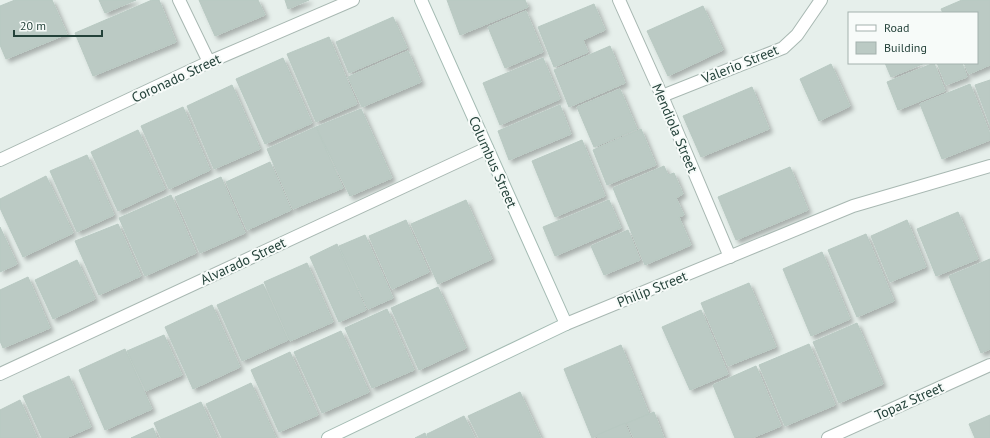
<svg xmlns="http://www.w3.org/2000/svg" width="990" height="438" font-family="'PT Sans',sans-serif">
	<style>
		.building { fill: #bbcac4; stroke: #b8c9c2; filter: url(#shadow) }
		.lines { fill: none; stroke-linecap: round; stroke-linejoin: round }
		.street-casing { stroke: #a8b8b2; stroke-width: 14 }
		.secondary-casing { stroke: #a4bbb3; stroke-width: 14 }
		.street { stroke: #fff; stroke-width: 12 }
		.secondary { stroke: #fff; stroke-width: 12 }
		.labels { text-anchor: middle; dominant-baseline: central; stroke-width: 4; stroke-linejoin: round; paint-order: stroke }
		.street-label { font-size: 14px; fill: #24423a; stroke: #f7fbf9 }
	</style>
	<defs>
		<filter id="shadow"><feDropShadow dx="3.5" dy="3.5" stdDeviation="2" flood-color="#0004"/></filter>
	</defs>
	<rect width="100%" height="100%" fill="#e6efeb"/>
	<!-- building -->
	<g class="building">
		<path d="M 15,0 L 52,0 L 67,34 L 6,59 L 0,45 L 0,6 Z"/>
		<path d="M 99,0 L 136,0 L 105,13 Z"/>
		<path d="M 152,0 L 159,0 L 176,42 L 93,76 L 75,33 Z"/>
		<path d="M 199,0 L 258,0 L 265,15 L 215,36 Z"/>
		<path d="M 285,0 L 309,0 L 288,9 Z"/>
		<path d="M 447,0 L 525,0 L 528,7 L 460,35 Z"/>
		<path d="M 962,0 L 990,0 L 990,65 L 969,74 L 964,63 L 977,63 L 977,13 L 943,13 L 941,9 Z"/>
		<path d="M 594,4 L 605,30 L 583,40 L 588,52 L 554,67 L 538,27 Z"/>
		<path d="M 703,6 L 723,50 L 668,76 L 647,31 Z"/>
		<path d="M 526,11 L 543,52 L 505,68 L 488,27 Z"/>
		<path d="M 393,17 L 407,48 L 349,73 L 336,42 Z"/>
		<path d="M 329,37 L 357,104 L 316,122 L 287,54 Z"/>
		<path d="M 610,46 L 625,83 L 569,107 L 554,70 Z"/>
		<path d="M 408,51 L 421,82 L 362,107 L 348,77 Z"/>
		<path d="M 283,58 L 312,123 L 265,144 L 236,79 Z"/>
		<path d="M 543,58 L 560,99 L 500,125 L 483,83 Z"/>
		<path d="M 885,63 L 925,63 L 891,77 Z"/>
		<path d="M 934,63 L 945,91 L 898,110 L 887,82 Z"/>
		<path d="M 937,63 L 962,63 L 967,77 L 946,85 Z"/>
		<path d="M 831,64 L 850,106 L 819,121 L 800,79 Z"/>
		<path d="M 990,80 L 990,125 L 975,85 Z"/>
		<path d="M 970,84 L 990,134 L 990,140 L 942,159 L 920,104 Z"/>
		<path d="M 232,85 L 260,149 L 214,169 L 187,106 Z"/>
		<path d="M 752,87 L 769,129 L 701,157 L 683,116 Z"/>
		<path d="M 620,89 L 637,129 L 594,147 L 577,107 Z"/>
		<path d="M 560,105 L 571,134 L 509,160 L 498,131 Z"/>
		<path d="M 183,107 L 210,170 L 169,189 L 141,126 Z"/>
		<path d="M 361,109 L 392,178 L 350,196 L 316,127 Z"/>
		<path d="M 316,127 L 343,188 L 293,209 L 267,149 Z"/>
		<path d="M 641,129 L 656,165 L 607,185 L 593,150 Z"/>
		<path d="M 138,130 L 165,189 L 118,211 L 91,152 Z"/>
		<path d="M 582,140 L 605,196 L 555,217 L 532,161 Z"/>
		<path d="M 87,155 L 114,215 L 77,232 L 50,171 Z"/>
		<path d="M 270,162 L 291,210 L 247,230 L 226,182 Z"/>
		<path d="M 664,166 L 668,175 L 674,173 L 683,194 L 676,198 L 684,215 L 679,217 L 691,245 L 645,265 L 613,188 Z"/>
		<path d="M 790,167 L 808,210 L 736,240 L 718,197 Z"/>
		<path d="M 46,176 L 73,233 L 23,257 L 0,208 L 0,199 Z"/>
		<path d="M 221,177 L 245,233 L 200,253 L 175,197 Z"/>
		<path d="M 171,195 L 196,253 L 145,276 L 119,218 Z"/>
		<path d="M 466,200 L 492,259 L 438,284 L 411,224 Z"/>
		<path d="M 609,200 L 621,228 L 555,256 L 543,227 Z"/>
		<path d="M 958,212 L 978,259 L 936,276 L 917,229 Z"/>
		<path d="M 406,220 L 429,272 L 392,289 L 369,236 Z"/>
		<path d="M 907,220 L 926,267 L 890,282 L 871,236 Z"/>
		<path d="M 118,224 L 141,276 L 99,295 L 75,241 Z"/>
		<path d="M 0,227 L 17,264 L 0,272 Z"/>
		<path d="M 628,230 L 640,260 L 604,275 L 591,246 Z"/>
		<path d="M 866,234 L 894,301 L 857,317 L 828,250 Z"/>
		<path d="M 365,235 L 393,298 L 368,309 L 339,246 Z"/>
		<path d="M 337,244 L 366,310 L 339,322 L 310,257 Z"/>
		<path d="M 822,252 L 850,319 L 811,336 L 783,269 Z"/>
		<path d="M 990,259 L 990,349 L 981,353 L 949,276 Z"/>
		<path d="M 77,260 L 95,299 L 53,319 L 35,280 Z"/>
		<path d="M 307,263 L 333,322 L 290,341 L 264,282 Z"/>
		<path d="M 28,277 L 50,328 L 3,348 L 0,341 L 0,290 Z"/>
		<path d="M 749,283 L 776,347 L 728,366 L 701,303 Z"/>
		<path d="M 263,284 L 288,340 L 242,361 L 217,305 Z"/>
		<path d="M 438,287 L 466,348 L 419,370 L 391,308 Z"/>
		<path d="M 212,305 L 240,367 L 193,389 L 165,327 Z"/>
		<path d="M 387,309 L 414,370 L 372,388 L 345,328 Z"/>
		<path d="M 701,310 L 728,374 L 690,390 L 662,327 Z"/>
		<path d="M 857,323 L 883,384 L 839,403 L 813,342 Z"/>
		<path d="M 341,331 L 369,392 L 322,413 L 294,352 Z"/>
		<path d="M 164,335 L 182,375 L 146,391 L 127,351 Z"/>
		<path d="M 809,344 L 835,405 L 785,426 L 759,365 Z"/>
		<path d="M 621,345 L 649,414 L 592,438 L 564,369 Z"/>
		<path d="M 125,349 L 152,409 L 105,430 L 79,370 Z"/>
		<path d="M 290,352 L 318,415 L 279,432 L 251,370 Z"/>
		<path d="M 756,366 L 781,426 L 752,438 L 735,438 L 713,385 Z"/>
		<path d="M 69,376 L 91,427 L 66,438 L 42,438 L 23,396 Z"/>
		<path d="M 251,383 L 276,438 L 222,438 L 206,404 Z"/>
		<path d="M 520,392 L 541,438 L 479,438 L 468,416 Z"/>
		<path d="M 20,400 L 37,438 L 0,438 L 0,410 Z"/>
		<path d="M 201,402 L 217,438 L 161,438 L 154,423 Z"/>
		<path d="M 654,412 L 664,438 L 634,438 L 627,423 Z"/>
		<path d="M 990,415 L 990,438 L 975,438 L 969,424 Z"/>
		<path d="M 464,416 L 475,438 L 428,438 L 427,434 Z"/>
		<path d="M 625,423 L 631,438 L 598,438 L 597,435 Z"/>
		<path d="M 153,428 L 157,438 L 131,438 Z"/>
		<path d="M 425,433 L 427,438 L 415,438 Z"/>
	</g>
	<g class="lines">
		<defs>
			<g id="street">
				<path d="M 179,0 L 209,62"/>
				<path d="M 619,0 L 662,96 L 730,257"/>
				<path d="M 662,96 L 783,48 L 797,35 L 821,0"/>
				<path d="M 0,160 L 209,62 L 353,0"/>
				<path d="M 566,324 L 853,206 L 990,166"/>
				<path d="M 0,374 L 487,148"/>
				<path d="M 828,438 L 990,365"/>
			</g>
			<path id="secondary" d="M 328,438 L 566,324 L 421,0"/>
		</defs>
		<!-- street casing -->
		<use href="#street" class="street-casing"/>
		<!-- secondary casing -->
		<use href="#secondary" class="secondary-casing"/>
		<!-- street -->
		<use href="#street" class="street"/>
		<!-- secondary -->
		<use href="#secondary" class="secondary"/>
	</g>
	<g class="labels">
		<!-- street labels -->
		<g class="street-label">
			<text transform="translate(740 64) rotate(-22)">Valerio Street</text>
			<text transform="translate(176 78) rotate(-25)">Coronado Street</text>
			<text transform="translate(675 128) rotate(67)">Mendiola Street</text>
			<text transform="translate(493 162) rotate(66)">Columbus Street</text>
			<text transform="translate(243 261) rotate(-25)">Alvarado Street</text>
			<text transform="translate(652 289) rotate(-22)">Philip Street</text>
			<text transform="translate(909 401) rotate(-24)">Topaz Street</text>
		</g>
	</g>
	<!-- legend -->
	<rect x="848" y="12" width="130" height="52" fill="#f7fbf9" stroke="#a3b1ad"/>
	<rect x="856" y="25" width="20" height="6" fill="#ffffff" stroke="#a3b1ad"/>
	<text x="884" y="32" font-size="12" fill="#24423a">Road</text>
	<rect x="856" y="42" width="20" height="12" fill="#bbcac4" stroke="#a3b1ad"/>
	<text x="884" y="52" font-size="12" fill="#24423a">Building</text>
	<!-- scale -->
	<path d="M14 30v6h88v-6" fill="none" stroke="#24423a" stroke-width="2"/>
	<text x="20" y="30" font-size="12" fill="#24423a" stroke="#f7fbf9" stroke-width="3" paint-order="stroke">20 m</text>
</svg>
